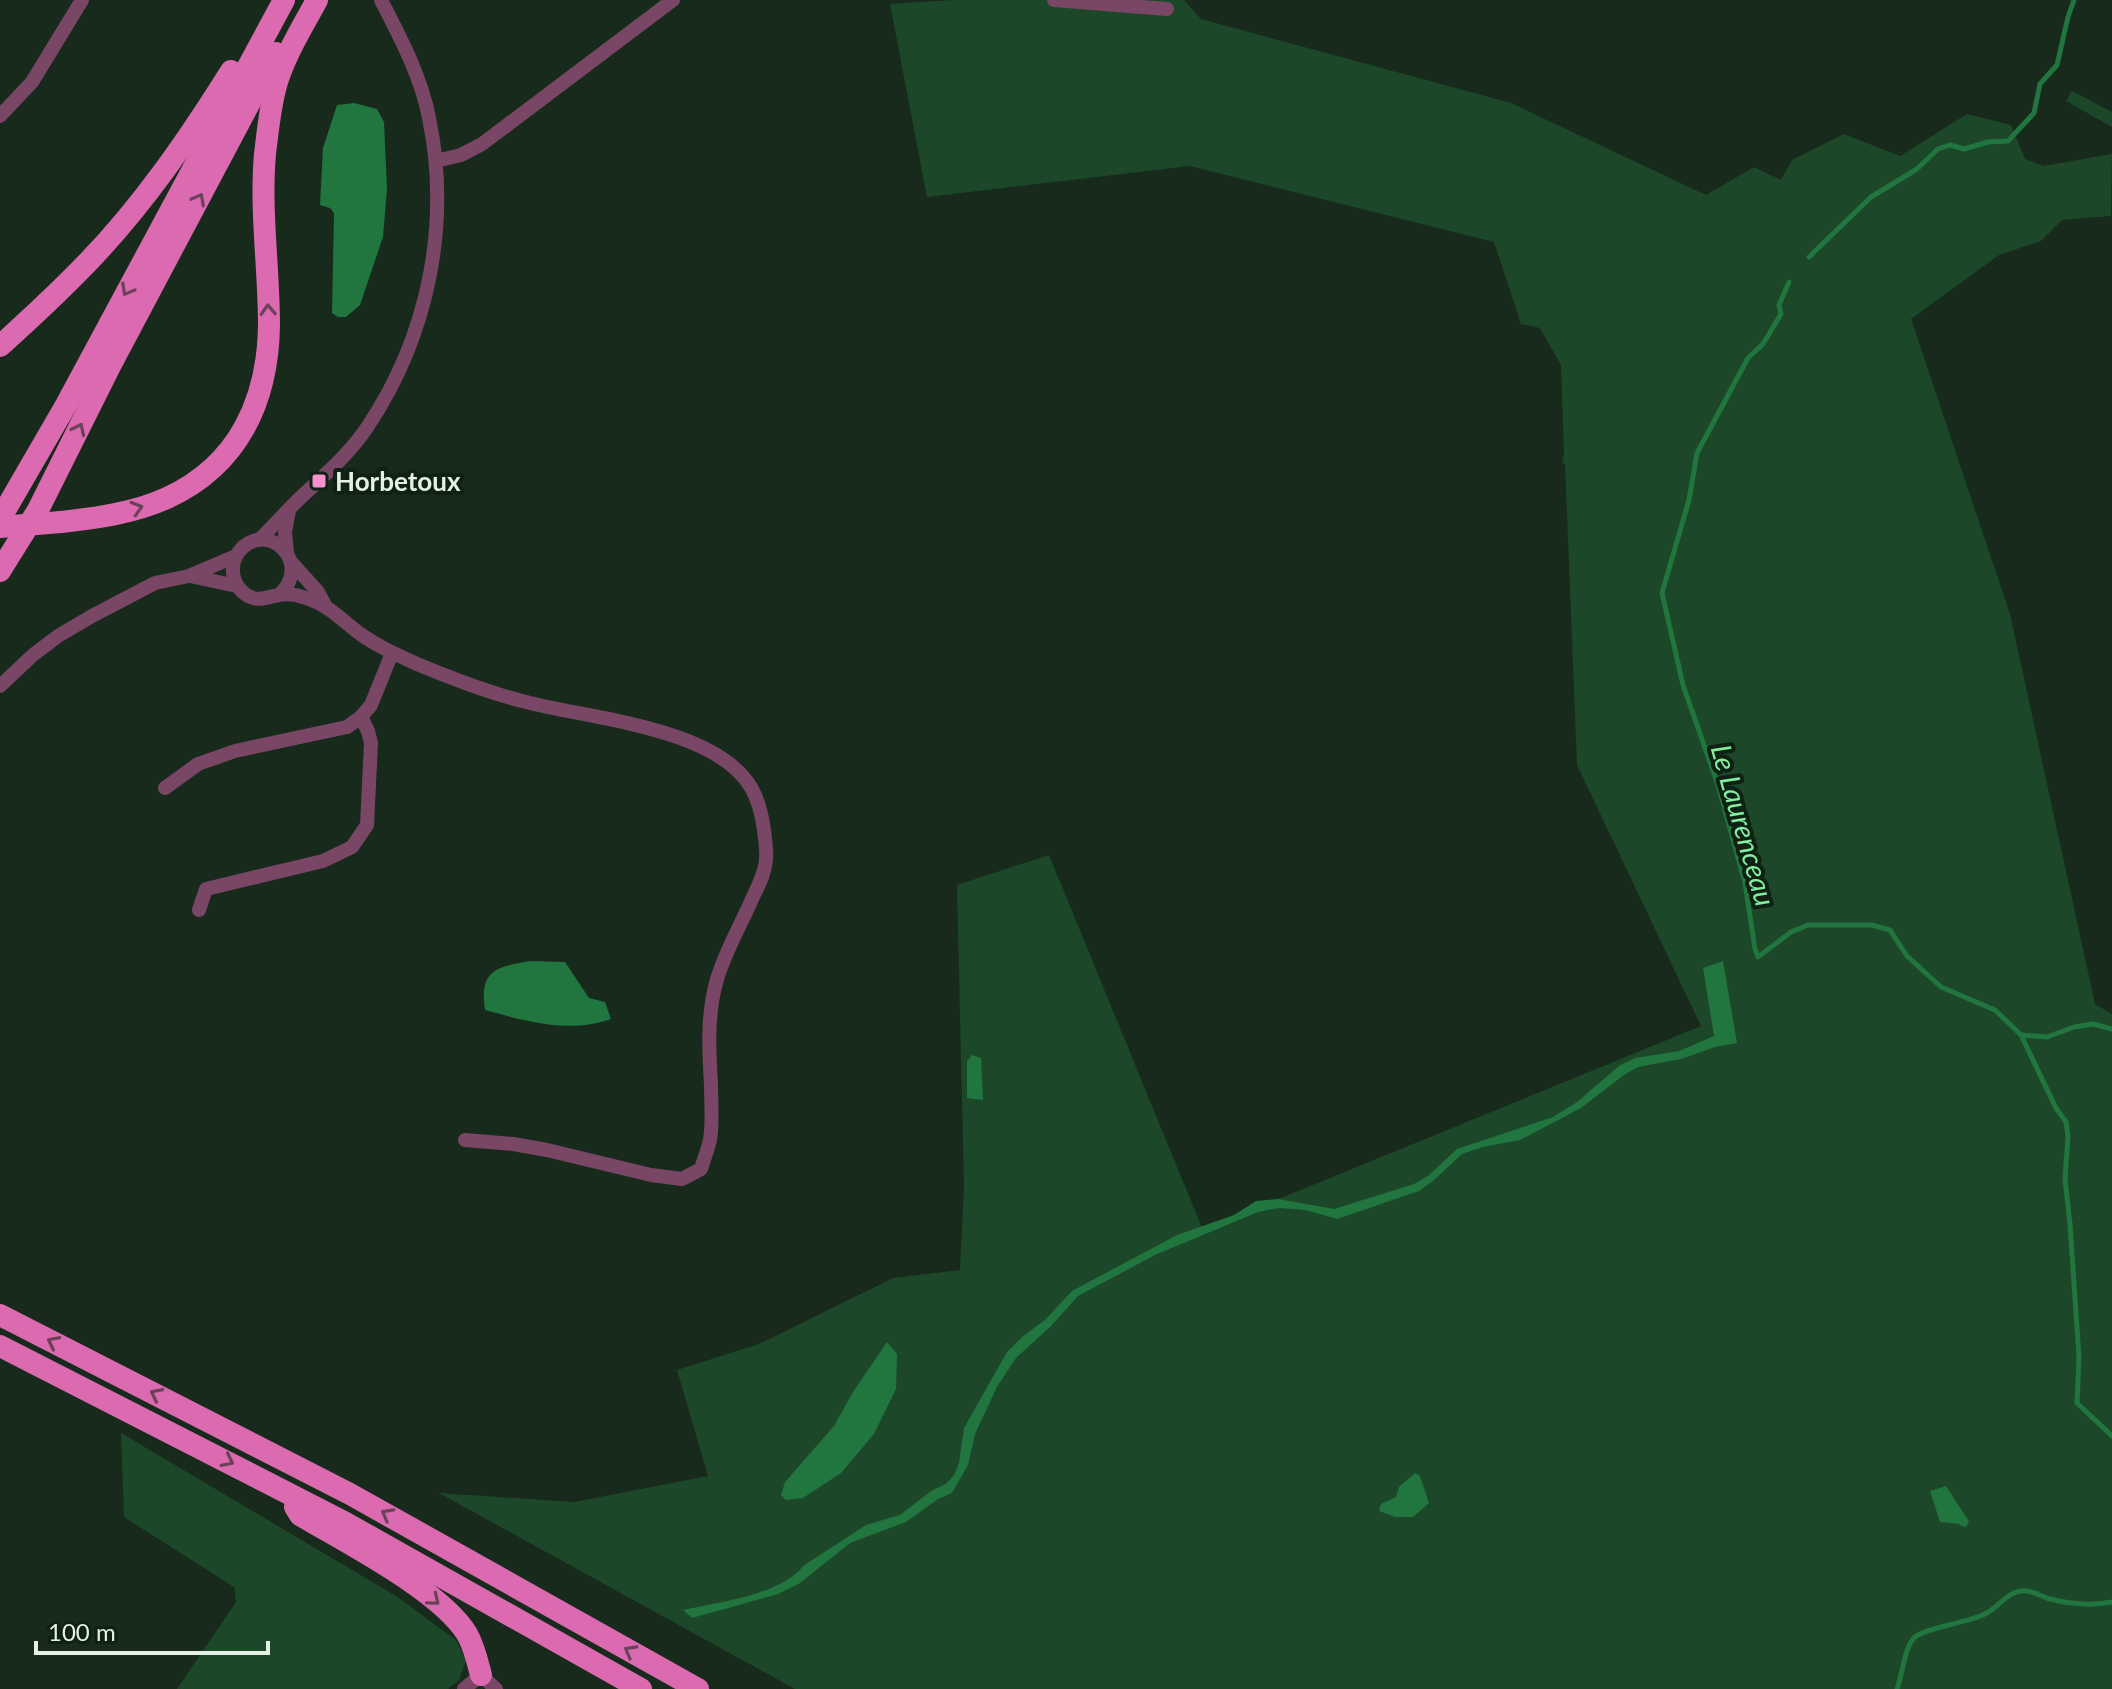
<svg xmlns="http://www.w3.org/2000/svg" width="2112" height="1689" font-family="Lato,sans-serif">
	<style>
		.green { fill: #1c4729 }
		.water { fill: #21753f }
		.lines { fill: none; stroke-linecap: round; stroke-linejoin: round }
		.stream { stroke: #21753f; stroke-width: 5 }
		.minor { stroke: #794765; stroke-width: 14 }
		.trunk { stroke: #dc6ab0; stroke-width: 22 }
		.trunk-bridge { stroke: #dc6ab0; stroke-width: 22 }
		.oneway { stroke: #6b425a }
		.poi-dot { fill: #f790ce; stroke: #0e2113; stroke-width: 3 }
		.labels { text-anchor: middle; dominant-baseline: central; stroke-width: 8; stroke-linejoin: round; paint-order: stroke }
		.poi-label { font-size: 26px; font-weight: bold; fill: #e4f0e6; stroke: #0e2113; text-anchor: start }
		.water-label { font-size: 28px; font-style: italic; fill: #83eda0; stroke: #0e2113 }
	</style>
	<rect width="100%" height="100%" fill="#172a1c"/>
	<!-- green -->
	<g class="green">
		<path d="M 952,0 L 1184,0 L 1201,19 L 1511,103 L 1706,195 L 1754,167 L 1781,180 L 1792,160 L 1844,134 L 1900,156 L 1967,114 L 2011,125 L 2025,159 L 2043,166 L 2112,154 L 2111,216 L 2062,220 L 2041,241 L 1999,255 L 1911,319 L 2010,614 L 2095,1004 L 2112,1014 L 2112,1689 L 795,1689 L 439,1493 L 574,1502 L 708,1476 L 677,1370 L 759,1344 L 893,1278 L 960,1270 L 964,1186 L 957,885 L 1049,855 L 1203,1230 L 1701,1026 L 1577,765 L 1565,464 L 1562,463 L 1564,455 L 1561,365 L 1540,328 L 1521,324 L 1494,242 L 1190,166 L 927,197 L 890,4 Z"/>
		<path d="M 2072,91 L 2112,112 L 2112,127 L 2066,101 Z"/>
		<path d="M 121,1433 L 396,1596 L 456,1640 L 466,1661 L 459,1680 L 448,1689 L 177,1689 L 236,1602 L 234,1587 L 124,1517 Z"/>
	</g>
	<!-- water -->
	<g class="water">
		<path d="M 354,103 L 377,109 L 384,122 L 387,189 L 383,237 L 360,305 L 346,317 L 338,317 L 332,313 L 334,213 L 330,208 L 320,205 L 323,148 L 337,105 Z"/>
		<path d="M 530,961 L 565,962 L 589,998 L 605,1002 L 611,1019 C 569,1034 526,1021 485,1010 C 479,970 496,967 530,961 Z"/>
		<path d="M 1723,961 L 1737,1043 L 1715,1047 L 1681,1059 L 1638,1067 L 1624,1075 L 1581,1108 L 1520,1140 L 1483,1147 L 1462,1154 L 1433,1181 L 1419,1191 L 1337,1219 L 1306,1210 L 1279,1208 L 1258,1212 L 1155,1255 L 1078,1296 L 1051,1326 L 1016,1358 L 997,1387 L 975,1434 L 968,1465 L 952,1493 L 938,1499 L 906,1522 L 850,1543 L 800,1583 L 778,1594 L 692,1618 L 683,1610 C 718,1602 781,1595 803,1566 L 866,1525 L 900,1515 L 931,1491 L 946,1484 L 954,1475 L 959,1463 L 964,1428 L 1007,1352 L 1023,1336 L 1045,1320 L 1072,1291 L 1177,1235 L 1234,1215 L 1256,1201 L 1278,1199 L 1334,1209 L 1414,1184 L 1428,1176 L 1457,1149 L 1553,1117 L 1577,1102 L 1619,1066 L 1635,1058 L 1679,1051 L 1714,1036 L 1703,968 Z"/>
		<path d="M 972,1055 L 981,1058 L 983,1100 L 967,1098 L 967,1061 Z"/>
		<path d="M 887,1342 L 897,1354 L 896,1389 L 874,1434 L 841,1473 L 803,1498 L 786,1500 L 781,1495 L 785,1482 L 834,1426 L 853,1392 Z"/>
		<path d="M 1415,1473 L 1420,1476 L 1429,1503 L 1413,1517 L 1395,1517 L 1379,1511 L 1381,1504 L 1396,1497 L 1399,1487 Z"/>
		<path d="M 1946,1486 L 1968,1520 L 1969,1522 L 1966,1527 L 1961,1526 L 1959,1524 L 1940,1522 L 1930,1491 Z"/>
	</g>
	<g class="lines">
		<!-- stream -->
		<g class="stream">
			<path d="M 1809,257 L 1871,197 L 1917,169 L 1938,149 L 1950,145 L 1964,149 L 1988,142 L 2008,141 L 2034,113 L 2040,84 L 2057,65 L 2068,17 L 2074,0"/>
			<path d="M 1789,282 L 1779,305 L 1781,314 L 1763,344 L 1748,358 L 1697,453 L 1689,500 L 1662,593 L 1683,685 L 1718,785 L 1745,883 L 1755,949 L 1758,957 L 1791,932 L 1808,925 L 1872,925 L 1890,930 L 1907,956 L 1941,987 L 1995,1010 L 2021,1035 L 2056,1108 L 2066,1122 L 2068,1137 L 2065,1179 L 2070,1224 L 2079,1357 L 2077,1403 L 2112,1436"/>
			<path d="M 2021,1035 L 2047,1037 L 2074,1027 L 2093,1024 L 2112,1029"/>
			<path d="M 1897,1689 C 1902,1676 1905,1645 1915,1637 C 1928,1627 1967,1623 1985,1614 C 2000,1607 2008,1589 2027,1591 C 2035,1592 2043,1597 2050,1599 C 2069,1604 2093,1606 2112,1602"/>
		</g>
		<!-- minor -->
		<g class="minor">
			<path d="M 1054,0 L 1167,9"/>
			<path d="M 0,116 L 32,82 L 82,0"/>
			<path d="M 436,161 L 461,155 L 482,144 L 673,0"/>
			<path d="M 259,540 C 272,527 284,514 297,501 C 322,477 349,455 368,426 C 428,336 451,224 429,118 C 421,76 400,37 381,0"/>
			<path d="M 287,553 L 285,532 L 289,510"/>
			<path d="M 291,562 L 318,592 L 325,605"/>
			<path d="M 190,576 L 237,586"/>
			<path d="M 279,595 C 312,566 273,522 243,547 C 237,553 233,560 233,568 C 232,578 237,588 245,594 C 258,603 266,597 279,595 C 288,593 301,596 309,599 C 329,606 342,620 359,633 C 377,646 397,655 417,664 C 453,679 489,693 526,702 C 590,719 717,727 752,789 C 759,802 762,815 764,830 C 765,839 767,850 766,860 C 765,874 758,886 752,899 C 740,927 724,953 716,983 C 707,1016 709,1051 711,1085 C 711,1103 713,1122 710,1140 C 708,1149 704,1159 701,1169 L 682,1179 L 651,1175 L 547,1150 L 513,1144 L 465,1140"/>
			<path d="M 0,686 L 33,655 L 58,636 L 92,616 L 155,583 L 189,576 L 236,556"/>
			<path d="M 165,788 L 198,764 L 235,751 L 347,727 L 361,717"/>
			<path d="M 199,910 L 206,889 L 323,861 L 352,847 L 367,825 L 371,743 L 368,731 L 361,717 L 371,705 L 392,653"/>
			<path d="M 464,1689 L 481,1675 L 496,1689"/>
		</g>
		<!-- trunk -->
		<g class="trunk">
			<path d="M 0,346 C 30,319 60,291 88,262 C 143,205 189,138 231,71"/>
			<path d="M 0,519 L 66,405 L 284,0"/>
			<path d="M 61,522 C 97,518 134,513 167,498 C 239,465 268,400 269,325 C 269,268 260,211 265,154 C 268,130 270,105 277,82 C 286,53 303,26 317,0"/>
			<path d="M 0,571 L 38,510 L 110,366 L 276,53"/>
			<path d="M 0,1315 L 350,1494 L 698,1689"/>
			<path d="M 0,1346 L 344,1522 L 641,1689"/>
			<path d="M 295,1507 L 300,1515 C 345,1542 440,1590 467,1634 C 474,1646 477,1660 481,1675"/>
		</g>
		<!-- trunk-bridge -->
		<path class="trunk-bridge" d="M 0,527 L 61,522"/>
	</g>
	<!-- one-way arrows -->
	<defs><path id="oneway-chevron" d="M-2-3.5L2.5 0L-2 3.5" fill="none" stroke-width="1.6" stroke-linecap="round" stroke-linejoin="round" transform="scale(2)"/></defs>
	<g class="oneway">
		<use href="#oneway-chevron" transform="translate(199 199) rotate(-62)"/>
		<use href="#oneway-chevron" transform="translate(127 290) rotate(119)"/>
		<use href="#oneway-chevron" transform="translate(268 310) rotate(-93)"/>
		<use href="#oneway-chevron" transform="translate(79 429) rotate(-64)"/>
		<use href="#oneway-chevron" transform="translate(137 508) rotate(-17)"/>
		<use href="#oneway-chevron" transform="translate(53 1342) rotate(-153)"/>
		<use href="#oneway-chevron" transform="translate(156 1394) rotate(-153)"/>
		<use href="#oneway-chevron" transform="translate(228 1461) rotate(27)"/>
		<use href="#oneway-chevron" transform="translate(387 1514) rotate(-151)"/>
		<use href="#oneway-chevron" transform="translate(434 1600) rotate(39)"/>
		<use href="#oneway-chevron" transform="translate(630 1651) rotate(-151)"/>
	</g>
	<!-- markers -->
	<rect class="poi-dot" x="311" y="473" width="16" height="16" rx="4"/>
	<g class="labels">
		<!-- poi labels -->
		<g class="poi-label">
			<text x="335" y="481">Horbetoux</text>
		</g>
		<!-- water labels -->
		<g class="water-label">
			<text transform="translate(1744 825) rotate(74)">Le Laurenceau</text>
		</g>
	</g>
	<!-- scale -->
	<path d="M36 1641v12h232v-12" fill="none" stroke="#e4f0e6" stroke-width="4"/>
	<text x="48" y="1641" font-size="24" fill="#e4f0e6" stroke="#0e2113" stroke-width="6" paint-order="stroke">100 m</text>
</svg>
